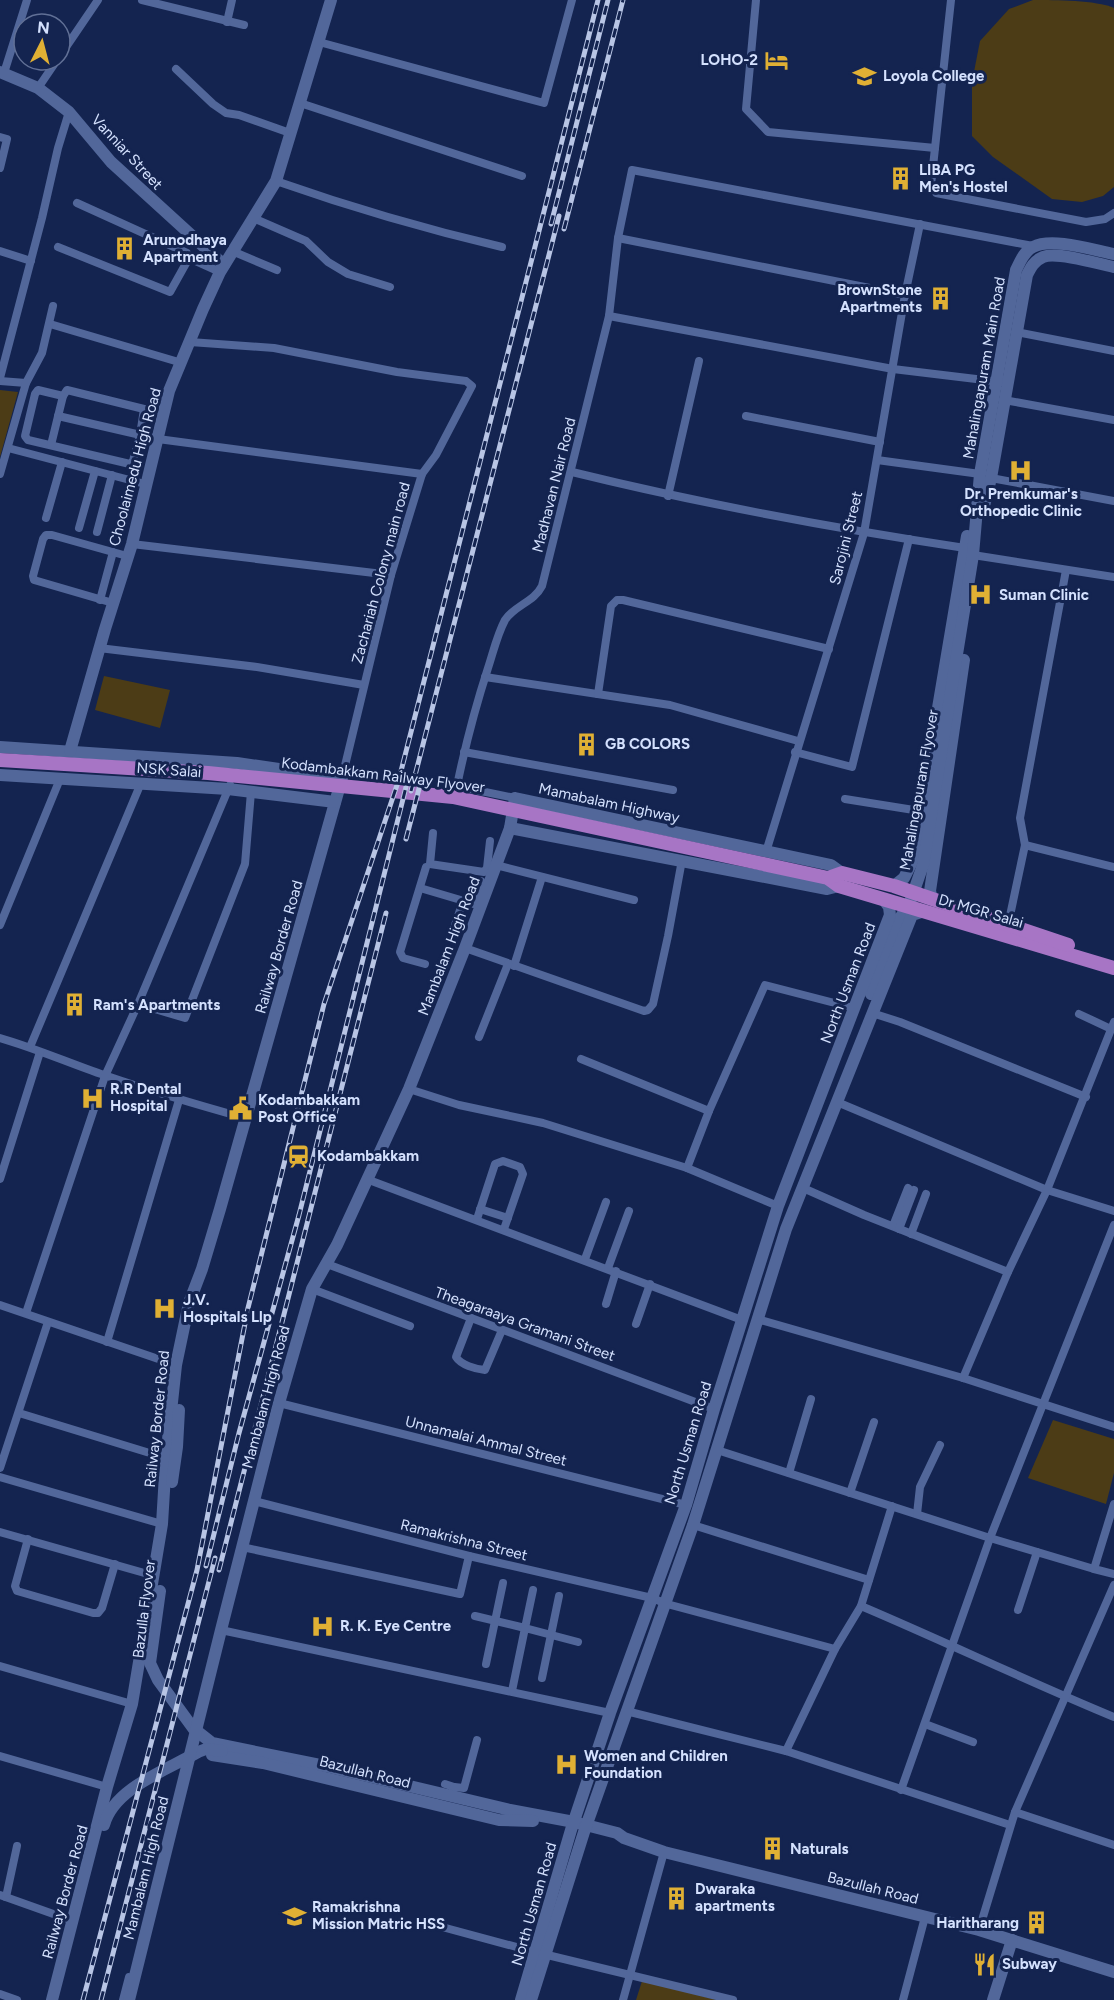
<svg xmlns="http://www.w3.org/2000/svg" width="1114" height="2000" font-family="Figtree,sans-serif">
	<style>
		.green { fill: #4c3c16 }
		.lines { fill: none; stroke-linecap: round; stroke-linejoin: round }
		.street { stroke: #52679a; stroke-width: 8 }
		.secondary { stroke: #52679a; stroke-width: 12 }
		.primary { stroke: #a775c5; stroke-width: 14 }
		.rail-casing { stroke: #b8c5e5; stroke-width: 5 }
		.rail { stroke: #142450; stroke-width: 3; stroke-dasharray: 9; stroke-linecap: butt }
		.labels { text-anchor: middle; dominant-baseline: central; stroke-width: 6; stroke-linejoin: round; paint-order: stroke }
		.poi-label { font-size: 15px; font-weight: bold; fill: #d4e1fe; stroke: #142450; text-anchor: start }
		.street-label { font-size: 15px; fill: #d4e1fe; stroke: #142450 }
	</style>
	<rect width="100%" height="100%" fill="#142450"/>
	<!-- green -->
	<g class="green">
		<path d="M 1033,0 C 1057,0 1095,0 1114,8 L 1114,187 L 1103,196 L 1082,202 L 1052,199 L 993,157 L 972,136 L 972,82 L 980,41 L 1009,9 Z"/>
		<path d="M 0,390 L 18,392 L 0,457 Z"/>
		<path d="M 104,676 L 170,690 L 160,728 L 95,710 Z"/>
		<path d="M 1053,1420 L 1114,1439 L 1114,1473 L 1106,1504 L 1028,1478 Z"/>
		<path d="M 642,1981 L 717,2000 L 636,2000 Z"/>
	</g>
	<g class="lines">
		<!-- street -->
		<g class="street">
			<path d="M 142,0 L 244,25"/>
			<path d="M 756,0 L 746,109 L 768,132 L 935,148"/>
			<path d="M 951,0 L 931,185 L 936,193 L 1086,222 L 1105,219 L 1114,213"/>
			<path d="M 227,22 L 232,0"/>
			<path d="M 319,42 L 544,103 L 572,0"/>
			<path d="M 60,56 L 98,0"/>
			<path d="M 176,69 L 213,104 L 226,113 L 239,115 L 290,133"/>
			<path d="M 4,73 L 27,0"/>
			<path d="M 38,88 L 57,60"/>
			<path d="M 300,103 L 522,176"/>
			<path d="M 0,137 L 7,139 L 0,168"/>
			<path d="M 276,181 C 350,207 425,229 502,247"/>
			<path d="M 253,218 L 306,241 L 328,262 L 348,274 L 390,287"/>
			<path d="M 618,238 L 905,295"/>
			<path d="M 58,247 L 170,292 L 189,258 L 187,253 L 77,203"/>
			<path d="M 0,251 L 31,261"/>
			<path d="M 232,251 L 277,270"/>
			<path d="M 189,258 L 220,272"/>
			<path d="M 609,316 L 893,369 L 1001,382"/>
			<path d="M 50,324 L 182,363"/>
			<path d="M 1016,332 L 1114,351"/>
			<path d="M 190,342 L 274,348 L 397,372 L 466,381 L 472,386 L 436,455 L 422,474 L 391,575 L 342,778"/>
			<path d="M 0,378 L 42,218 L 58,148 L 69,112"/>
			<path d="M 0,381 L 26,383"/>
			<path d="M 38,390 L 63,396 L 67,390 L 144,409 L 140,435 L 133,461 L 130,464 L 28,440 L 25,436 L 35,394 Z"/>
			<path d="M 1004,400 L 1114,420"/>
			<path d="M 58,416 L 158,439 L 422,474"/>
			<path d="M 746,416 L 880,442"/>
			<path d="M 51,445 L 63,396"/>
			<path d="M 8,448 L 145,484"/>
			<path d="M 877,460 L 980,474"/>
			<path d="M 572,472 C 702,504 833,528 965,548"/>
			<path d="M 0,474 L 26,383 L 42,353 L 53,306"/>
			<path d="M 991,478 L 1114,501"/>
			<path d="M 668,496 L 699,361"/>
			<path d="M 46,518 L 62,462"/>
			<path d="M 79,528 L 95,471"/>
			<path d="M 97,532 L 112,475"/>
			<path d="M 132,544 L 391,575"/>
			<path d="M 973,555 L 1114,577"/>
			<path d="M 100,600 L 113,552"/>
			<path d="M 113,603 L 34,580 L 33,576 L 43,539 L 46,535 L 52,535 L 127,556"/>
			<path d="M 99,648 L 257,667 L 364,685"/>
			<path d="M 485,677 L 670,705 L 798,741"/>
			<path d="M 598,694 L 610,613 L 611,606 L 617,600 L 623,600 L 829,649"/>
			<path d="M 464,752 L 673,790"/>
			<path d="M 795,752 L 852,767 L 909,539"/>
			<path d="M 515,798 L 461,787 L 458,785 L 458,781 C 466,743 476,705 488,668 C 493,653 497,635 505,620 C 515,605 534,602 542,586 L 609,316 L 618,238 L 632,170 L 1033,246"/>
			<path d="M 845,799 L 920,811"/>
			<path d="M 433,833 L 430,864 L 484,872 L 487,868 L 490,841"/>
			<path d="M 1025,845 L 1114,867"/>
			<path d="M 766,852 L 864,533 L 905,295 L 920,224"/>
			<path d="M 496,865 L 634,900"/>
			<path d="M 420,888 L 481,906"/>
			<path d="M 474,904 L 481,881"/>
			<path d="M 0,925 L 60,779"/>
			<path d="M 1008,925 L 1025,845 L 1020,818 L 1066,570"/>
			<path d="M 453,931 L 463,901"/>
			<path d="M 465,948 L 644,1011 L 648,1010 L 653,1004 L 668,936 L 682,860"/>
			<path d="M 425,964 L 403,958 L 400,952 L 426,867"/>
			<path d="M 514,966 L 542,877"/>
			<path d="M 138,1004 L 185,1018 L 245,864 L 251,792"/>
			<path d="M 872,1013 L 900,1022 L 1086,1097"/>
			<path d="M 1079,1014 L 1111,1029"/>
			<path d="M 479,1037 L 508,964"/>
			<path d="M 0,1038 C 35,1048 69,1063 104,1075 C 151,1091 198,1105 245,1118"/>
			<path d="M 30,1047 L 141,783"/>
			<path d="M 581,1059 L 709,1111"/>
			<path d="M 409,1089 L 459,1105 L 543,1123 L 687,1168 L 778,1206"/>
			<path d="M 837,1102 L 1047,1190 L 1114,1211"/>
			<path d="M 687,1168 L 709,1111 L 765,985 L 854,1008"/>
			<path d="M 0,1179 L 40,1052"/>
			<path d="M 369,1180 L 742,1320"/>
			<path d="M 803,1188 L 864,1215 L 1008,1272"/>
			<path d="M 480,1209 L 508,1218"/>
			<path d="M 477,1219 L 495,1164 L 503,1161 L 520,1167 L 523,1174 L 504,1229"/>
			<path d="M 893,1226 L 908,1188"/>
			<path d="M 899,1229 L 914,1190"/>
			<path d="M 911,1234 L 926,1194"/>
			<path d="M 585,1259 L 606,1202"/>
			<path d="M 327,1264 L 714,1409"/>
			<path d="M 608,1268 L 629,1211"/>
			<path d="M 312,1289 L 410,1326"/>
			<path d="M 606,1304 L 616,1271"/>
			<path d="M 0,1305 L 176,1365"/>
			<path d="M 26,1313 L 105,1076 L 138,1004 L 230,785"/>
			<path d="M 471,1318 L 456,1357 C 461,1365 475,1369 485,1370 L 502,1330"/>
			<path d="M 757,1319 L 963,1378 L 1114,1427"/>
			<path d="M 636,1324 L 650,1284"/>
			<path d="M 107,1342 L 179,1100"/>
			<path d="M 963,1378 L 1008,1272 L 1047,1190 L 1114,1022"/>
			<path d="M 279,1403 L 686,1505"/>
			<path d="M 19,1413 L 166,1458"/>
			<path d="M 717,1450 L 990,1538 L 1094,1569"/>
			<path d="M 0,1468 L 48,1322"/>
			<path d="M 789,1473 L 811,1399"/>
			<path d="M 0,1477 L 162,1524"/>
			<path d="M 850,1493 L 874,1422"/>
			<path d="M 254,1501 L 469,1556 L 652,1598 L 667,1604 L 835,1649"/>
			<path d="M 1114,1504 L 1094,1569 L 1114,1574"/>
			<path d="M 917,1514 L 920,1487 L 940,1445"/>
			<path d="M 693,1525 L 869,1580"/>
			<path d="M 0,1532 L 155,1576"/>
			<path d="M 28,1539 L 15,1586 L 17,1591 L 93,1613 L 98,1613 L 102,1608 L 115,1564"/>
			<path d="M 242,1547 L 460,1594 L 469,1556"/>
			<path d="M 861,1606 C 946,1642 1029,1682 1114,1717"/>
			<path d="M 1018,1610 L 1037,1552"/>
			<path d="M 475,1616 L 525,1628 L 533,1590"/>
			<path d="M 221,1630 L 610,1713"/>
			<path d="M 486,1664 L 503,1583"/>
			<path d="M 0,1666 L 132,1704"/>
			<path d="M 542,1678 L 559,1596"/>
			<path d="M 512,1691 L 525,1628 L 578,1642"/>
			<path d="M 626,1711 L 786,1751 L 1010,1825"/>
			<path d="M 925,1724 L 973,1742"/>
			<path d="M 786,1751 L 835,1649 L 861,1606 L 892,1506"/>
			<path d="M 0,1756 L 107,1787"/>
			<path d="M 445,1784 L 454,1787"/>
			<path d="M 901,1790 L 990,1538 L 1114,1225"/>
			<path d="M 452,1792 L 454,1787 L 464,1788 L 477,1740"/>
			<path d="M 1015,1812 L 1114,1845"/>
			<path d="M 0,1895 L 73,1921"/>
			<path d="M 6,1897 L 17,1846"/>
			<path d="M 431,1924 L 535,1952 L 733,2000"/>
			<path d="M 979,1930 L 1015,1812 L 1114,1585"/>
			<path d="M 0,1994 L 17,2000"/>
			<path d="M 123,2000 L 129,1977"/>
			<path d="M 623,2000 L 664,1852"/>
			<path d="M 903,2000 L 925,1917"/>
		</g>
		<!-- secondary -->
		<g class="secondary">
			<path d="M 0,72 L 38,88 L 69,112 L 111,162 L 224,265"/>
			<path d="M 984,506 L 991,478 L 1027,275 C 1031,267 1034,261 1043,257 C 1057,251 1098,264 1114,267"/>
			<path d="M 0,747 L 237,763 L 342,778 L 220,1209 L 202,1269 L 189,1303 L 176,1365 L 166,1458 L 162,1524 L 132,1704 L 107,1787 L 52,2000"/>
			<path d="M 70,751 L 105,629 L 132,544 L 169,391 L 203,309 L 220,272 L 276,181 L 331,0"/>
			<path d="M 0,775 L 228,789 L 335,802"/>
			<path d="M 510,828 L 827,889 L 839,886"/>
			<path d="M 894,886 L 904,878 L 912,862 L 967,536"/>
			<path d="M 932,899 L 930,891 L 964,660"/>
			<path d="M 871,994 L 898,921 L 909,905 L 923,865 L 973,555 L 980,474 L 1016,270 C 1020,262 1024,251 1033,247 C 1052,237 1093,250 1114,254"/>
			<path d="M 172,1482 L 177,1447 L 179,1410"/>
			<path d="M 160,1591 L 150,1663 L 158,1680 L 193,1728 L 212,1743 L 325,1766 L 510,1810 L 574,1822 L 617,1833 L 624,1838 L 664,1852 L 979,1930 L 1114,1972"/>
			<path d="M 212,1755 L 263,1763 L 499,1820 L 533,1821"/>
			<path d="M 104,1825 C 114,1788 167,1770 198,1752 L 206,1749 L 222,1751"/>
			<path d="M 129,2000 L 221,1630 L 279,1403 L 312,1289 L 337,1245 L 409,1089 L 465,948 L 510,828 L 515,798 L 831,865 L 842,873"/>
			<path d="M 521,2000 L 571,1830 L 610,1713 L 686,1505 L 714,1409 L 778,1206 L 890,915 L 889,907 L 884,900"/>
			<path d="M 531,2000 L 584,1832 L 693,1525 L 786,1229 L 912,915 L 924,911"/>
			<path d="M 993,2000 L 1012,1940"/>
		</g>
		<!-- primary -->
		<g class="primary">
			<path d="M 0,760 L 208,773 L 453,797 L 828,878 L 839,886 L 1114,968"/>
			<path d="M 828,878 L 842,873 L 894,886 L 1068,945"/>
		</g>
		<defs>
			<g id="rail">
				<path d="M 551,224 L 608,0"/>
				<path d="M 564,229 L 623,0"/>
				<path d="M 411,791 L 559,216"/>
				<path d="M 406,839 L 421,781"/>
				<path d="M 206,1566 L 239,1433 L 299,1215 L 408,779"/>
				<path d="M 219,1570 L 386,913"/>
				<path d="M 83,2000 L 197,1570 L 248,1308 L 324,1004 L 399,779 L 598,0"/>
				<path d="M 101,2000 L 215,1558"/>
			</g>
		</defs>
		<!-- rail casing -->
		<use href="#rail" class="rail-casing"/>
		<!-- rail -->
		<use href="#rail" class="rail"/>
	</g>
	<!-- icons -->
	<defs>
		<symbol id="hotel-bare" viewBox="-9 -9 18 18"><path d="M-6-4.5h1.5V1H6V5H4.5V3h-9V5H-6ZM-4 0a1.8 1.8 0 1 1 3.6 0ZM.5 0V-2.5h3Q6-2.5 6 0Z" fill="#e0b034" stroke="#142450" stroke-width="2.5" paint-order="stroke"/></symbol>
		<symbol id="university-bare" viewBox="-9 -9 18 18"><path d="M0-5L7-2L0 1L-7-2ZM-4 1L0 2.5L4 1V4Q0 6-4 4Z" fill="#e0b034" stroke="#142450" stroke-width="2.5" paint-order="stroke"/></symbol>
		<symbol id="building-bare" viewBox="-9 -9 18 18"><path d="M-4-6H4V6H1V3H-1V6H-4ZM-2.5-4.3h1.7v1.8h-1.7ZM.8-4.3h1.7v1.8H.8ZM-2.5-1h1.7V.8h-1.7ZM.8-1h1.7V.8H.8Z" fill="#e0b034" stroke="#142450" stroke-width="2.5" paint-order="stroke"/></symbol>
		<symbol id="hospital-bare" viewBox="-9 -9 18 18"><path d="M-5-5h3v3.5h4V-5h3V5h-3V1.5h-4V5h-3Z" fill="#e0b034" stroke="#142450" stroke-width="2.5" paint-order="stroke"/></symbol>
		<symbol id="civic-bare" viewBox="-9 -9 18 18"><path d="M-.6-6.5H3V-4.5H.6V-3L4-1V1h2V6H-6V1h2V-1L-.6-3ZM-1.2 2.5V6h2.4V2.5Z" fill="#e0b034" stroke="#142450" stroke-width="2.5" paint-order="stroke"/></symbol>
		<symbol id="station-bare" viewBox="-9 -9 18 18"><path d="M-3-6H3Q5-6 5-4V2Q5 4 3 4L4.5 6H3L1.5 4h-3L-3 6H-4.5L-3 4Q-5 4-5 2V-4Q-5-6-3-6ZM-3.5-4v3h7v-3ZM-3.5 1v1.5H-2V1ZM2 1v1.5H3.5V1Z" fill="#e0b034" stroke="#142450" stroke-width="2.5" paint-order="stroke"/></symbol>
		<symbol id="school-bare" viewBox="-9 -9 18 18"><path d="M0-5L7-2L0 1L-7-2ZM-4 1L0 2.5L4 1V4Q0 6-4 4Z" fill="#e0b034" stroke="#142450" stroke-width="2.5" paint-order="stroke"/></symbol>
		<symbol id="restaurant-bare" viewBox="-9 -9 18 18"><path d="M-5-6h1v4h1v-4h1v4h1v-4h1v5L-1.5 .5V6h-2V.5L-5-1ZM5-6V6H3V1.5H1.5Q1.5-4 5-6Z" fill="#e0b034" stroke="#142450" stroke-width="2.5" paint-order="stroke"/></symbol>
	</defs>
	<g fill-rule="evenodd">
		<use href="#hotel-bare" x="760" y="44" width="33" height="33"/>
		<use href="#university-bare" x="848" y="60" width="33" height="33"/>
		<use href="#building-bare" x="884" y="162" width="33" height="33"/>
		<use href="#building-bare" x="108" y="232" width="33" height="33"/>
		<use href="#building-bare" x="924" y="282" width="33" height="33"/>
		<use href="#hospital-bare" x="1004" y="454" width="33" height="33"/>
		<use href="#hospital-bare" x="964" y="578" width="33" height="33"/>
		<use href="#building-bare" x="570" y="728" width="33" height="33"/>
		<use href="#building-bare" x="58" y="988" width="33" height="33"/>
		<use href="#hospital-bare" x="76" y="1082" width="33" height="33"/>
		<use href="#civic-bare" x="224" y="1092" width="33" height="33"/>
		<use href="#station-bare" x="282" y="1140" width="33" height="33"/>
		<use href="#hospital-bare" x="148" y="1292" width="33" height="33"/>
		<use href="#hospital-bare" x="306" y="1610" width="33" height="33"/>
		<use href="#hospital-bare" x="550" y="1748" width="33" height="33"/>
		<use href="#building-bare" x="756" y="1832" width="33" height="33"/>
		<use href="#building-bare" x="660" y="1882" width="33" height="33"/>
		<use href="#school-bare" x="278" y="1900" width="33" height="33"/>
		<use href="#building-bare" x="1020" y="1906" width="33" height="33"/>
		<use href="#restaurant-bare" x="968" y="1948" width="33" height="33"/>
	</g>
	<g class="labels">
		<!-- poi labels -->
		<g class="poi-label">
			<text x="758" y="60" text-anchor="end">LOHO-2</text>
			<text x="883" y="76">Loyola College</text>
			<text x="919" y="170">LIBA PG<tspan x="919" dy="17">Men's Hostel</tspan></text>
			<text x="143" y="240">Arunodhaya<tspan x="143" dy="17">Apartment</tspan></text>
			<text x="922" y="290" text-anchor="end">BrownStone<tspan x="922" dy="17">Apartments</tspan></text>
			<text x="1021" y="494" text-anchor="middle">Dr. Premkumar's<tspan x="1021" dy="17">Orthopedic Clinic</tspan></text>
			<text x="999" y="595">Suman Clinic</text>
			<text x="605" y="744">GB COLORS</text>
			<text x="93" y="1005">Ram's Apartments</text>
			<text x="110" y="1089">R.R Dental<tspan x="110" dy="17">Hospital</tspan></text>
			<text x="258" y="1100">Kodambakkam<tspan x="258" dy="17">Post Office</tspan></text>
			<text x="317" y="1156">Kodambakkam</text>
			<text x="183" y="1300">J.V.<tspan x="183" dy="17">Hospitals Llp</tspan></text>
			<text x="340" y="1626">R. K. Eye Centre</text>
			<text x="584" y="1756">Women and Children<tspan x="584" dy="17">Foundation</tspan></text>
			<text x="790" y="1849">Naturals</text>
			<text x="695" y="1889">Dwaraka<tspan x="695" dy="17">apartments</tspan></text>
			<text x="312" y="1907">Ramakrishna<tspan x="312" dy="17">Mission Matric HSS</tspan></text>
			<text x="1019" y="1923" text-anchor="end">Haritharang</text>
			<text x="1002" y="1964">Subway</text>
		</g>
		<!-- street labels -->
		<g class="street-label">
			<text transform="translate(127 152) rotate(47)">Vanniar Street</text>
			<text transform="translate(984 368) rotate(-80)">Mahalingapuram Main Road</text>
			<text transform="translate(135 467) rotate(-75)">Choolaimedu High Road</text>
			<text transform="translate(554 485) rotate(-76)">Madhavan Nair Road</text>
			<text transform="translate(846 538) rotate(-76)">Sarojini Street</text>
			<text transform="translate(381 573) rotate(-75)">Zachariah Colony main road</text>
			<text transform="translate(169 770) rotate(4)">NSK Salai</text>
			<text transform="translate(383 775) rotate(7)">Kodambakkam Railway Flyover</text>
			<text transform="translate(919 790) rotate(-80)">Mahalingapuram Flyover</text>
			<text transform="translate(609 803) rotate(12)">Mamabalam Highway</text>
			<text transform="translate(981 911) rotate(16)">Dr MGR Salai</text>
			<text transform="translate(449 946) rotate(-69)">Mambalam High Road</text>
			<text transform="translate(279 947) rotate(-74)">Railway Border Road</text>
			<text transform="translate(848 983) rotate(-69)">North Usman Road</text>
			<text transform="translate(525 1324) rotate(20)">Theagaraaya Gramani Street</text>
			<text transform="translate(266 1397) rotate(-75)">Mambalam High Road</text>
			<text transform="translate(157 1419) rotate(-84)">Railway Border Road</text>
			<text transform="translate(486 1441) rotate(14)">Unnamalai Ammal Street</text>
			<text transform="translate(688 1443) rotate(-73)">North Usman Road</text>
			<text transform="translate(464 1540) rotate(14)">Ramakrishna Street</text>
			<text transform="translate(144 1609) rotate(-83)">Bazulla Flyover</text>
			<text transform="translate(365 1772) rotate(14)">Bazullah Road</text>
			<text transform="translate(146 1868) rotate(-76)">Mambalam High Road</text>
			<text transform="translate(873 1888) rotate(14)">Bazullah Road</text>
			<text transform="translate(65 1892) rotate(-75)">Railway Border Road</text>
			<text transform="translate(534 1904) rotate(-74)">North Usman Road</text>
		</g>
	</g>
	<!-- north arrow -->
	<g transform="translate(42 42) rotate(6)"><circle r="28" fill="#142450" stroke="#617096" stroke-width="1.5"/>
	<path d="M0-4.5L10 22L0 15L-10 22Z" fill="#e0b034"/>
	<text y="-9" font-size="16" font-weight="bold" text-anchor="middle" fill="#d4e1fe">N</text>
	</g>
</svg>
